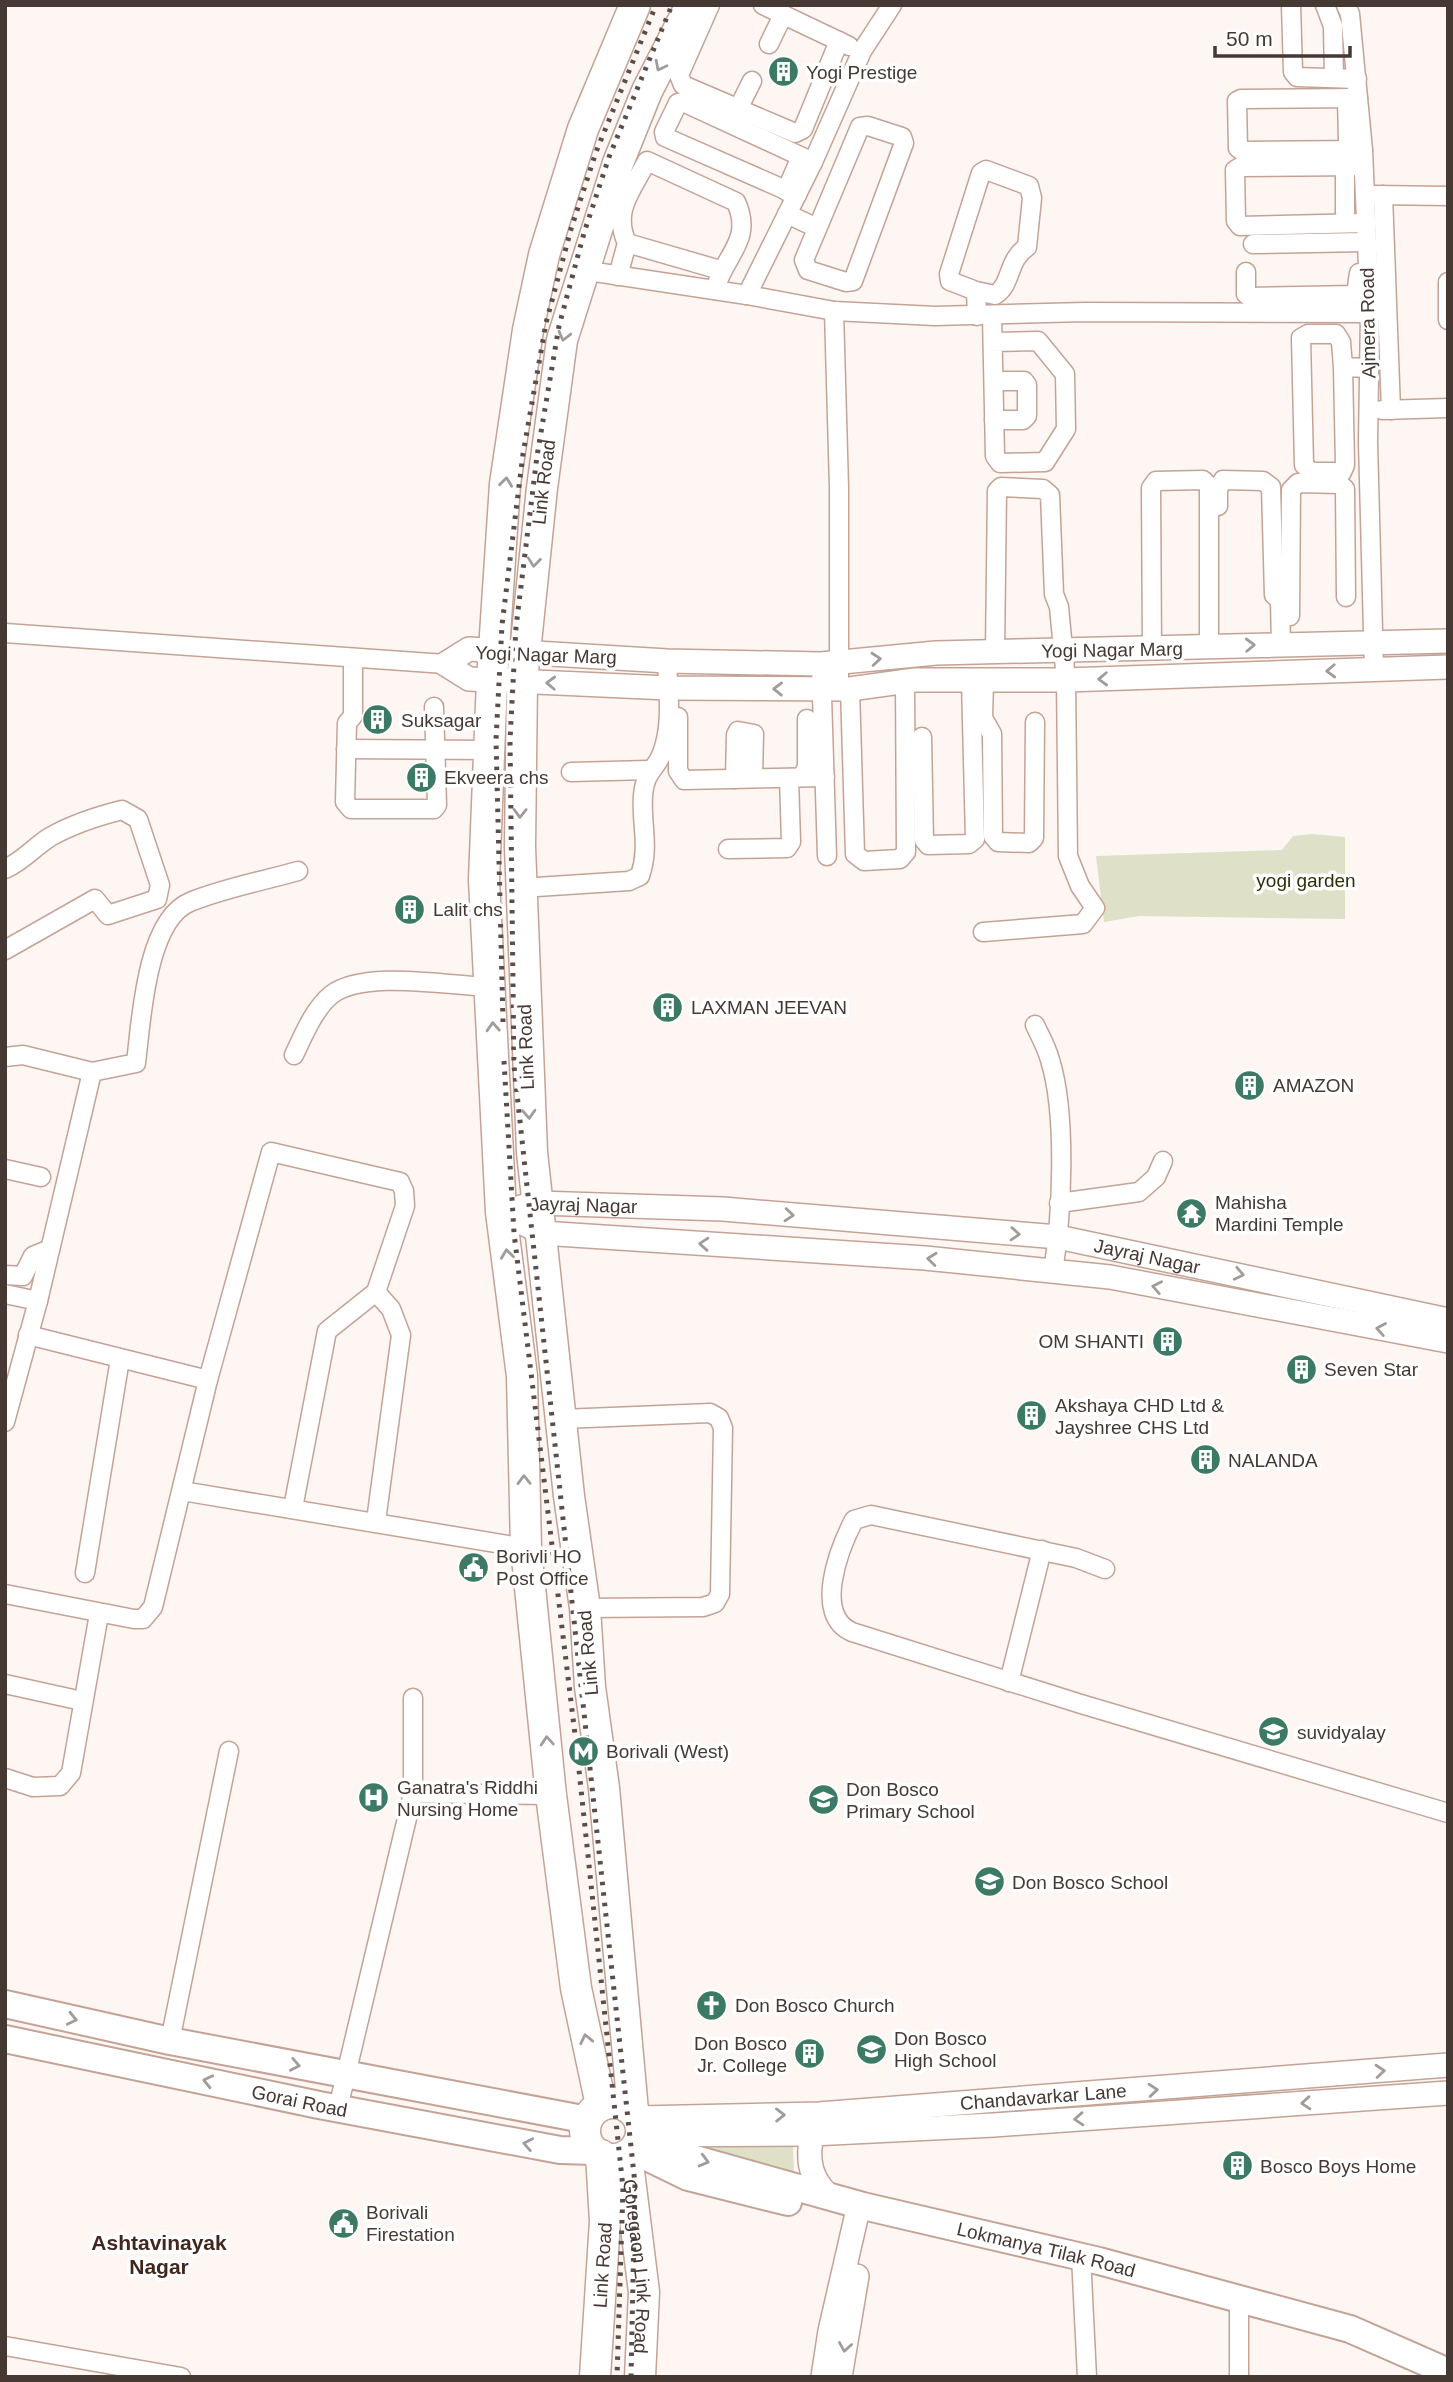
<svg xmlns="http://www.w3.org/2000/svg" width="1453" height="2382" font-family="Helvetica,sans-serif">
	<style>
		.green { fill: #dee0c7 }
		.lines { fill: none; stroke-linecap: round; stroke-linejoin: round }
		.minor-casing { stroke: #c4a396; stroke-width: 21 }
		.tertiary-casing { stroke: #c4a396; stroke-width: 26 }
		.secondary-casing { stroke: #c4a396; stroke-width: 30 }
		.primary-casing { stroke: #c4a396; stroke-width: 33 }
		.minor { stroke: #fff; stroke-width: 18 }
		.tertiary { stroke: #fff; stroke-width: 23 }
		.secondary { stroke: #fff; stroke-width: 26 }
		.primary { stroke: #fff; stroke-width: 30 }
		.rail { stroke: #5b4e49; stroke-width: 5; stroke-dasharray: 3.5 7; stroke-linecap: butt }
		.oneway { stroke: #a29c99 }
		.labels { text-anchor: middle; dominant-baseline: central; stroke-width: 7; stroke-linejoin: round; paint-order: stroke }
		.poi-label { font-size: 19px; fill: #463833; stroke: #fff; text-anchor: start }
		.street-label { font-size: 19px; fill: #463833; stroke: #fff }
		.park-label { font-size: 19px; fill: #2e3007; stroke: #fff }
		.neighbourhood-label { font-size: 21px; font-weight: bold; fill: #41271d; stroke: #fff }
	</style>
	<rect width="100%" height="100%" fill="#fdf6f3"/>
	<!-- green -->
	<g class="green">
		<path d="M 1312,834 L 1345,837 L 1345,919 L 1139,916 L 1104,922 L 1096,856 L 1282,850 L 1293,836 Z"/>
		<path d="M 793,2146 L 794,2175 L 687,2148 Z"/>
	</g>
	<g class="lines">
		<defs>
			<g id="minor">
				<path d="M 710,5 L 679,75 L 683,85 L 795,133 L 803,129 L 839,41"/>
				<path d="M 763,5 L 849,46"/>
				<path d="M 1291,5 L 1293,72 L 1297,77 L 1357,79"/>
				<path d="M 1325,5 L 1333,26 L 1334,78"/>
				<path d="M 1346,5 L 1350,14 L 1363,150 L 1370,313 L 1368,442 L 1374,669"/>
				<path d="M 769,44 L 783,15"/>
				<path d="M 1347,98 L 1348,141"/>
				<path d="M 1358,98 L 1241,99 L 1237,101 L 1238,148 L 1242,151 L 1363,150"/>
				<path d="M 738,109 L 752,81"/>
				<path d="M 868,126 L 902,137 L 904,143 L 853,281 L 846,282 L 808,270 L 804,260 L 860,127 Z"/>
				<path d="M 1345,166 L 1345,213"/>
				<path d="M 1363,166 L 1240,167 L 1235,170 L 1236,221 L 1240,226 L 1365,223"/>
				<path d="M 786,191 L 801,157"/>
				<path d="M 797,195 L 665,137 L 664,132 L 678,103 L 683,102 L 813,162"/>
				<path d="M 1374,195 L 1448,196"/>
				<path d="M 1383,195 L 1391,410"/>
				<path d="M 787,214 L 817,228"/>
				<path d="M 627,243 L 720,270"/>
				<path d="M 1253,244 L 1366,242"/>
				<path d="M 582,270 L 747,295 L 834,311 L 935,316 L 1085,312 L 1370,313"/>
				<path d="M 1246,272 L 1246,294 L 1250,297 L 1356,295 L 1359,273"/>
				<path d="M 618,276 L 627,243 C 612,211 632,190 647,161 L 736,202 C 754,241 723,256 715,290"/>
				<path d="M 1448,282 L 1448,320"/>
				<path d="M 976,291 L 995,295 C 1012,285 1007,260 1027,247 L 1032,198 L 1029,186 L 986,170 L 981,173 L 949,274 L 950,281 L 976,291 L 977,316"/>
				<path d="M 747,295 L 813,162 L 862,51 L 892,5"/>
				<path d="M 834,311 L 839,488 L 839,689"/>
				<path d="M 992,316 L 995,456 L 1000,463 L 1045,462 L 1066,429 L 1065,374 L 1038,341 L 993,342"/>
				<path d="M 1343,367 L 1345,465 L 1342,472 L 1311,472 L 1304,465 L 1301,338 L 1308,334 L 1336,334 L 1341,342 L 1343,367 L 1369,368"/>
				<path d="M 994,381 L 1024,381 L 1027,385 L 1027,416 L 1023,420 L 994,420"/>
				<path d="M 1382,410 L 1448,408"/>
				<path d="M 1218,506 L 1218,489 L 1223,480 L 1263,481 L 1271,487 L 1274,595 L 1280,600 L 1281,644"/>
				<path d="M 1290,616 L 1291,490 L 1298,483 L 1340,484 L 1345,489 L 1346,597"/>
				<path d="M 5,633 L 445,664"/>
				<path d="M 1152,649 L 1151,488 L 1156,481 L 1203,480 L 1209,486 L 1209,647"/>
				<path d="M 353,658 L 353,716 L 347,723 L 345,802 L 351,809 L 434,809 L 437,805 L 434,707"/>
				<path d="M 821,664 L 827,856"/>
				<path d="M 984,681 L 983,718 L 992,734 L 993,836 L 998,842 L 1029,843 L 1034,838 L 1035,722"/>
				<path d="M 850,689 L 855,854 L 864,861 L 900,859 L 906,852 L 905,681"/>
				<path d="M 678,717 L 678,771 L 684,780 L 825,777"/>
				<path d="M 922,737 L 924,840 L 928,845 L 969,844 L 975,839 L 971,681"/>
				<path d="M 346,749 L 489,750"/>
				<path d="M 571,772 L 648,770"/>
				<path d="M 802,777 L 807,767 L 807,719"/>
				<path d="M 735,779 L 736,735 L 738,731 L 754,734 L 753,778"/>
				<path d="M 728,849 L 787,848 L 791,842 L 789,778"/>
				<path d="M 5,869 C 23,861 34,847 50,837 C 71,825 98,816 122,810 L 138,819 L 160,885 L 157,899 L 108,915 L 95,899 L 5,950"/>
				<path d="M 521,888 L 629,881 L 640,876 C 650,846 641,825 643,796 C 645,770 656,770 662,753 C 673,725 668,690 667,661"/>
				<path d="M 983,932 L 1083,924 L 1095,908 L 1080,886 L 1068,856 L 1066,680 L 1059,607 L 1054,594 L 1050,495 L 1043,489 L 1001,487 L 997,491 L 995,652"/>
				<path d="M 1035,1025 C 1040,1036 1047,1048 1050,1060 C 1067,1114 1062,1216 1053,1272"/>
				<path d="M 294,1055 C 303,1036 314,1009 331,995 C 364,969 450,986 491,987"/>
				<path d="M 5,1057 L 23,1055 L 92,1072"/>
				<path d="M 5,1169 L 41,1177"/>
				<path d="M 1059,1203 L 1139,1192 L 1156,1177 L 1163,1161"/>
				<path d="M 5,1275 L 23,1276 L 33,1256 L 50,1249"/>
				<path d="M 376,1292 L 391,1309 L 401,1335 L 376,1521"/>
				<path d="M 5,1294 L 38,1301"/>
				<path d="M 208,1380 L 271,1152 L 400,1182 L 404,1191 L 405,1206 L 376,1292 L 327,1331 L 293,1508"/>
				<path d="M 562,1419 L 710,1413 L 719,1418 L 723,1428 L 720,1594 L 715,1603 L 703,1607 L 585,1608"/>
				<path d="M 5,1422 L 38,1301 L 92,1072 L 136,1063 C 141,1022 146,920 190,902 C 224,888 263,881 298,871"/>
				<path d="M 182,1491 L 526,1548"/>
				<path d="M 1105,1569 L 1076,1558 L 871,1515 L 854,1520 C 839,1549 813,1615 852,1632 L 1081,1704 L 1448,1813"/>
				<path d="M 85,1573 L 120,1359"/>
				<path d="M 5,1594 L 134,1619 L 143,1619 L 153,1607 L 208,1380 L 28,1335"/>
				<path d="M 1009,1682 L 1042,1550"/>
				<path d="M 5,1684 L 82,1701"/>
				<path d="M 5,1778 L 33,1787 L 60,1786 L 71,1773 L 99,1614"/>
				<path d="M 413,1793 L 551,1795"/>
				<path d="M 170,2041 L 229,1751"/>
				<path d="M 338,2108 L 413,1793 L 413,1698"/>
				<path d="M 1081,2256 L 1087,2377"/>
				<path d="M 1239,2299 L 1239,2377"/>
				<path d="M 5,2346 L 181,2377"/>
			</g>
			<g id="tertiary">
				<path d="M 1448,641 L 936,653 L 821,664 L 667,661 L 469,649 L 445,664 L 469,679 L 668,688 L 850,689 L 915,680 L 1066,680 L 1448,667"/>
				<path id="s1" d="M 521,1207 L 538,1203 L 723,1209 L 1058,1237 L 1448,1320"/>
				<path d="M 501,1212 L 542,1233 L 925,1258 L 1110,1277 L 1448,1341"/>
				<path id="s2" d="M 638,2118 L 819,2114 L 1448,2065"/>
				<path d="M 816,2121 C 807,2148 805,2174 828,2195"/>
				<path d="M 641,2135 L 812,2134 L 994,2125 L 1448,2093"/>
				<path d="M 823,2377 L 830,2331 L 859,2205"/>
				<path d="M 840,2377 L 857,2276"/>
			</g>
			<g id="secondary">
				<path d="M 5,2004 L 170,2041 L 588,2120"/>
				<path id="s3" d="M 5,2039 L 319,2105 L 560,2150 L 595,2151"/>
				<path id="s4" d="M 638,2143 L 863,2206 L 1099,2261 L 1350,2329 L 1448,2372"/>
				<path d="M 651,2159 L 688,2177 L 788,2202"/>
			</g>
			<g id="primary">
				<circle cx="613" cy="2131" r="28"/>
				<path d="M 601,2105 L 576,1988 L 551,1795 L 526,1548 L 522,1376 L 501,1212 L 484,880 L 492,680 L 505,484 L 528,330 L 544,255 L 583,129 L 635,5"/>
				<path id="s5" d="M 633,2111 L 604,1788 L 590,1687 L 585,1608 L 569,1496 L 532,1152 L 520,847 L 522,681 L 542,488 L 562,340 L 618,163 L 647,91 L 691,5"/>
				<path id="s6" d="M 627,2155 L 644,2292 L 640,2377"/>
				<path id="s7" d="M 595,2377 L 605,2221 L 601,2155"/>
			</g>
		</defs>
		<!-- minor casing -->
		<use href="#minor" class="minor-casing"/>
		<!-- tertiary casing -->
		<use href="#tertiary" class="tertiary-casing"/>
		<!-- secondary casing -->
		<use href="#secondary" class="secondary-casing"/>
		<!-- primary casing -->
		<use href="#primary" class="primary-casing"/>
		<!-- minor -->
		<use href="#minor" class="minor"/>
		<!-- tertiary -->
		<use href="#tertiary" class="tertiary"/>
		<!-- secondary -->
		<use href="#secondary" class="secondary"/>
		<!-- primary -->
		<use href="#primary" class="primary"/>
		<!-- rail -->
		<g class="rail">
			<path d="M 503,1022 L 496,740 L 502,625 L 523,454 L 546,323 L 571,229 L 596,152 L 656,5"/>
			<path d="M 504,1061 L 514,1233 L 577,1751 L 623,2188 L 617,2377"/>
			<path d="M 631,2377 L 635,2184 L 514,1066 L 510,740 L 516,627 L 537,456 L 559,326 L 584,233 L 609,157 L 672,5"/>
		</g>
	</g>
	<!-- one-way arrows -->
	<defs><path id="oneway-chevron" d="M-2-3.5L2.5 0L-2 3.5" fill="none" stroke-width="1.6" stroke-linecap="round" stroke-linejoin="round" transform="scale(1.75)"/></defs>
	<g class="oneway">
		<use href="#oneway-chevron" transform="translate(660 66) rotate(117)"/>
		<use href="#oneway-chevron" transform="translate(564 336) rotate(104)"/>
		<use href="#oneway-chevron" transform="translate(506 482) rotate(-83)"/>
		<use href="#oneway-chevron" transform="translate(534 562) rotate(96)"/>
		<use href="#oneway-chevron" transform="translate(1250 645) rotate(-2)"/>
		<use href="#oneway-chevron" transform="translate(876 659) rotate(-5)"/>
		<use href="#oneway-chevron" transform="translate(1331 671) rotate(178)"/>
		<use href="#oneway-chevron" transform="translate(1103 679) rotate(178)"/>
		<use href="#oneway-chevron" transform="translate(551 683) rotate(-178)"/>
		<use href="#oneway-chevron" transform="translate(778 689) rotate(-179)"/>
		<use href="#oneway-chevron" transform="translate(520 813) rotate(91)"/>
		<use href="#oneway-chevron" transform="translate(493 1027) rotate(-93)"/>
		<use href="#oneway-chevron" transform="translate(529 1114) rotate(87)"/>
		<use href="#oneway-chevron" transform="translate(789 1215) rotate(5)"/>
		<use href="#oneway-chevron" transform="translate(1015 1234) rotate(4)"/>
		<use href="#oneway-chevron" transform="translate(704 1244) rotate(-176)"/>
		<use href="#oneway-chevron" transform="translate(507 1254) rotate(-97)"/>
		<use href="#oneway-chevron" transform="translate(932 1259) rotate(-174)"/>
		<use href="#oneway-chevron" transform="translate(1239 1274) rotate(12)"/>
		<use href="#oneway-chevron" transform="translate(1157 1287) rotate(-169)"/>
		<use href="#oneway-chevron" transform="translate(1381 1329) rotate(-170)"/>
		<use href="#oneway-chevron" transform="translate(524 1480) rotate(-91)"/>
		<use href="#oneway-chevron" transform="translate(547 1741) rotate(-94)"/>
		<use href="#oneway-chevron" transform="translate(72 2019) rotate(13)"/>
		<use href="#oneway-chevron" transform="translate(586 2039) rotate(-102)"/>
		<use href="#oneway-chevron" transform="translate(295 2065) rotate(11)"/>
		<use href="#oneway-chevron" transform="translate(1380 2071) rotate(-5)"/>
		<use href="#oneway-chevron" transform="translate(208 2081) rotate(-167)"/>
		<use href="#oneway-chevron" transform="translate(1153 2090) rotate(-5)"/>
		<use href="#oneway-chevron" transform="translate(1306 2103) rotate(176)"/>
		<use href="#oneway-chevron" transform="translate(780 2115) rotate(-1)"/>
		<use href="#oneway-chevron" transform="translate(1079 2119) rotate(176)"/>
		<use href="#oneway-chevron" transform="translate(528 2144) rotate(-169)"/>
		<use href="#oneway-chevron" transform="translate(704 2161) rotate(15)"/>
		<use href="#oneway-chevron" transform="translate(845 2347) rotate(99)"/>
	</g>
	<!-- icons -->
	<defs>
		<symbol id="building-disc" viewBox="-11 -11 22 22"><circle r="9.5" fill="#3d7a66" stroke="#fff"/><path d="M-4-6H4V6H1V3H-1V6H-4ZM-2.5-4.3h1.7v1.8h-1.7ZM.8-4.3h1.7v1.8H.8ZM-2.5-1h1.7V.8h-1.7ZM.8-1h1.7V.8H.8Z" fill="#fff"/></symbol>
		<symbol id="temple-disc" viewBox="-11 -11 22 22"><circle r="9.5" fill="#3d7a66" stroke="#fff"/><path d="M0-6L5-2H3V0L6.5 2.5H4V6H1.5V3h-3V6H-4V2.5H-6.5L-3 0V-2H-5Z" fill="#fff"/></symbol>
		<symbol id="civic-disc" viewBox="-11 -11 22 22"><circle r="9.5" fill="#3d7a66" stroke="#fff"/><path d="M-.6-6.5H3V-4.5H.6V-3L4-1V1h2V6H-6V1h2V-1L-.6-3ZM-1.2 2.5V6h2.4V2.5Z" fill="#fff"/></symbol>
		<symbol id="school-disc" viewBox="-11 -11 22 22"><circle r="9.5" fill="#3d7a66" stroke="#fff"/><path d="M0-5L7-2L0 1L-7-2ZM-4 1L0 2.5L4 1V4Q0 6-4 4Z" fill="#fff"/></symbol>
		<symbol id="metro-disc" viewBox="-11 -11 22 22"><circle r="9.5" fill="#3d7a66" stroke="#fff"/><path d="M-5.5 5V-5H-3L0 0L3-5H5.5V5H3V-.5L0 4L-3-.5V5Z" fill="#fff"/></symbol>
		<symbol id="hospital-disc" viewBox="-11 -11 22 22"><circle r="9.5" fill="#3d7a66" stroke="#fff"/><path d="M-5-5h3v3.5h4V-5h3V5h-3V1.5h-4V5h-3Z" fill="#fff"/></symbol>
		<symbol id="church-disc" viewBox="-11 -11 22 22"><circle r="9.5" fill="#3d7a66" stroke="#fff"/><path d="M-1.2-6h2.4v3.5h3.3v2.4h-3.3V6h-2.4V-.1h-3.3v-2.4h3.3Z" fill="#fff"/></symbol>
	</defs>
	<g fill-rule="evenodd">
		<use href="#building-disc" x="766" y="54" width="35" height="35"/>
		<use href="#building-disc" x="360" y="702" width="35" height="35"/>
		<use href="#building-disc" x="404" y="760" width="35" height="35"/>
		<use href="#building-disc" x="392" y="892" width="35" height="35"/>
		<use href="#building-disc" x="650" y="990" width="35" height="35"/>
		<use href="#building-disc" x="1232" y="1068" width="35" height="35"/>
		<use href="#temple-disc" x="1174" y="1196" width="35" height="35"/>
		<use href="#building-disc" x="1150" y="1324" width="35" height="35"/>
		<use href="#building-disc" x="1284" y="1352" width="35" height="35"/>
		<use href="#building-disc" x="1014" y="1398" width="35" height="35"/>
		<use href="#building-disc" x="1188" y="1442" width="35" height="35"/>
		<use href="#civic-disc" x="456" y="1550" width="35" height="35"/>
		<use href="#school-disc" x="1256" y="1714" width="35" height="35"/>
		<use href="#metro-disc" x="566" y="1734" width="35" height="35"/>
		<use href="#hospital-disc" x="356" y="1780" width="35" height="35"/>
		<use href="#school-disc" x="806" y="1782" width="35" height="35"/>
		<use href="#school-disc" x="972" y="1864" width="35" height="35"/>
		<use href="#church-disc" x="694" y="1988" width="35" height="35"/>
		<use href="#school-disc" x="854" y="2032" width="35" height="35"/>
		<use href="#building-disc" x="792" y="2036" width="35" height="35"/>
		<use href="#building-disc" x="1220" y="2148" width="35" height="35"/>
		<use href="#civic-disc" x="326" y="2206" width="35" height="35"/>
	</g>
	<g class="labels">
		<!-- poi labels -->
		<g class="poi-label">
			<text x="806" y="72">Yogi Prestige</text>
			<text x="401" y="720">Suksagar</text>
			<text x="444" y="777">Ekveera chs</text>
			<text x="433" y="909">Lalit chs</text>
			<text x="691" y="1007">LAXMAN JEEVAN</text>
			<text x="1273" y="1085">AMAZON</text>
			<text x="1215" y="1202">Mahisha<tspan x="1215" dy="22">Mardini Temple</tspan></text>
			<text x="1144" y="1341" text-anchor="end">OM SHANTI</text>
			<text x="1324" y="1369">Seven Star</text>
			<text x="1055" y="1405">Akshaya CHD Ltd &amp;<tspan x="1055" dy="22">Jayshree CHS Ltd</tspan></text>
			<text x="1228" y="1460">NALANDA</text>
			<text x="496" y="1556">Borivli HO<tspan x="496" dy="22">Post Office</tspan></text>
			<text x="1297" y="1732">suvidyalay</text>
			<text x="606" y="1751">Borivali (West)</text>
			<text x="397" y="1787">Ganatra's Riddhi<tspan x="397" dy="22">Nursing Home</tspan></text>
			<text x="846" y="1789">Don Bosco<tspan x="846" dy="22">Primary School</tspan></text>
			<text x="1012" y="1882">Don Bosco School</text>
			<text x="735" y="2005">Don Bosco Church</text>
			<text x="894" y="2038">Don Bosco<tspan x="894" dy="22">High School</tspan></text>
			<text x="787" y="2043" text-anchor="end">Don Bosco<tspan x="787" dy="22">Jr. College</tspan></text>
			<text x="1260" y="2166">Bosco Boys Home</text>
			<text x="366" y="2212">Borivali<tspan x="366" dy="22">Firestation</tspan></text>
		</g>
		<!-- street labels -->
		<g class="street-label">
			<text transform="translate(1368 323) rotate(-91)">Ajmera Road</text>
			<text stroke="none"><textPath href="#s5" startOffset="1636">Link Road</textPath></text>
			<text transform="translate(1112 650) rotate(-1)">Yogi Nagar Marg</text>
			<text transform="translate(546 655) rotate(2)">Yogi Nagar Marg</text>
			<text transform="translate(526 1047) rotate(-92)">Link Road</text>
			<text stroke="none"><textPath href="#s1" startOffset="63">Jayraj Nagar</textPath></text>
			<text stroke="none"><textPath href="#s1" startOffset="630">Jayraj Nagar</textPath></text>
			<text transform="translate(588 1653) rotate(-95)">Link Road</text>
			<text stroke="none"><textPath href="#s2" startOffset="406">Chandavarkar Lane</textPath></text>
			<text stroke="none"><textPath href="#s3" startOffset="301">Gorai Road</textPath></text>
			<text stroke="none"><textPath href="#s4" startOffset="422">Lokmanya Tilak Road</textPath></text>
			<text stroke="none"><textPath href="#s7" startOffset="112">Link Road</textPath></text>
			<text stroke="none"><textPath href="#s6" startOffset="112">Goregaon Link Road</textPath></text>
		</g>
		<!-- park labels -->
		<g class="park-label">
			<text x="1306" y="880">yogi garden</text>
		</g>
		<!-- neighbourhood labels -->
		<g class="neighbourhood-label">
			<text x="159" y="2242">Ashtavinayak<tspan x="159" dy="24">Nagar</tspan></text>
		</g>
	</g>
	<!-- border -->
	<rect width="1453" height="2382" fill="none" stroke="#463833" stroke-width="14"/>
	<!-- scale -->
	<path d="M1215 46v10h135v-10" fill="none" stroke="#463833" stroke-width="3.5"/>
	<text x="1226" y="46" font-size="21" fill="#463833" stroke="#ffffff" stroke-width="5" paint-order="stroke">50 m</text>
</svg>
